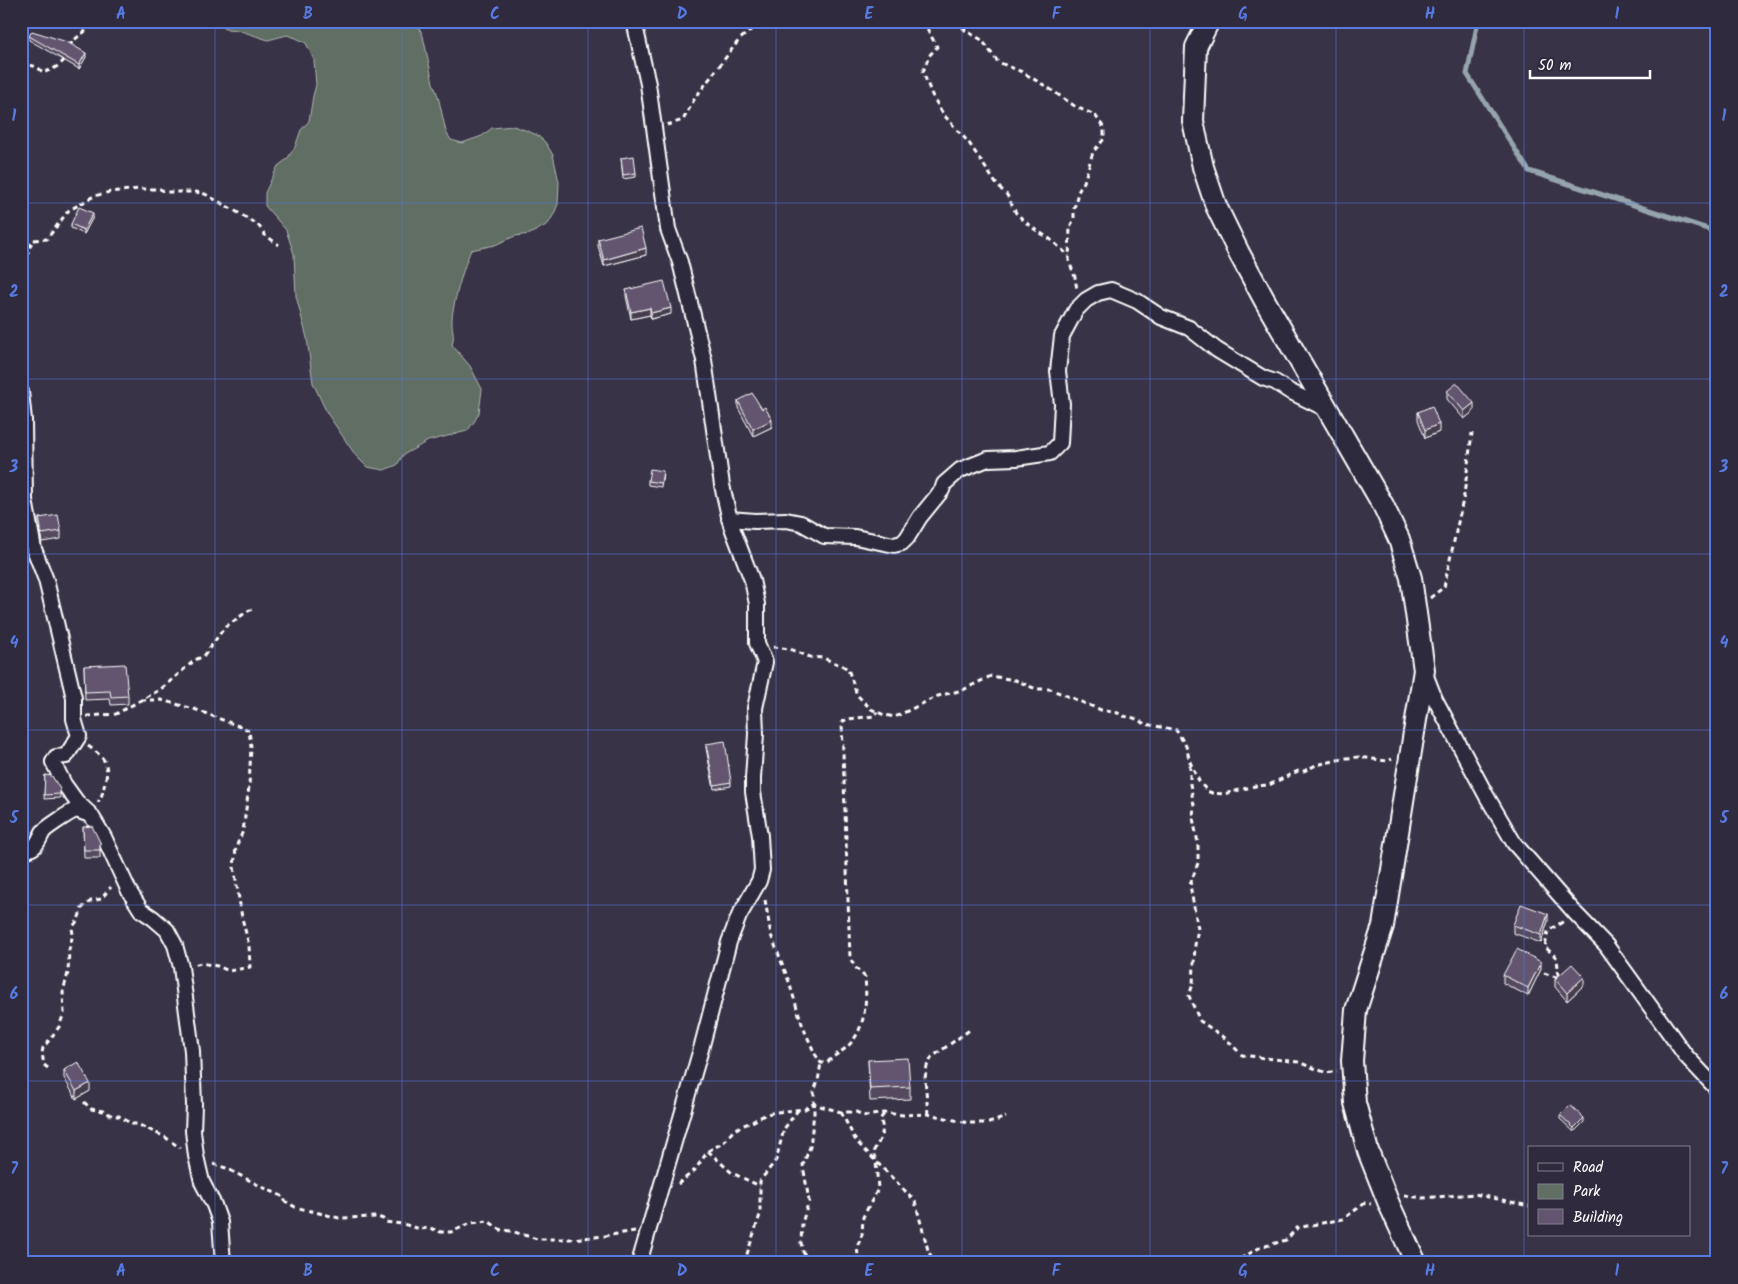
<svg xmlns="http://www.w3.org/2000/svg" width="1738" height="1284" font-family="Kalam,sans-serif">
	<style>
		.green { fill: #606e64; stroke: #b0b6b2 }
		.lines { fill: none; stroke-linecap: round; stroke-linejoin: round }
		.stream { stroke: #95a4ad; stroke-width: 5 }
		.street-casing { stroke: #fff; stroke-width: 18 }
		.secondary-casing { stroke: #fff; stroke-width: 24 }
		.path { stroke: #fff; stroke-width: 3; stroke-dasharray: 5 4; stroke-linecap: butt }
		.street { stroke: #2f2a3d; stroke-width: 14 }
		.secondary { stroke: #2f2a3d; stroke-width: 20 }
		.wall { fill: #554960; stroke: #fff }
		.shaded-wall { fill: #453c4e; stroke: #fff }
		.building { fill: #635570; stroke: #fff }
		.grid { fill: none; stroke: #567ae2; stroke-width: 1; stroke-opacity: 0.55 }
		.neatline { fill: none; stroke: #567ae2; stroke-width: 2 }
		.grid-label { font-size: 16px; text-anchor: middle; font-weight: bold; fill: #567ae2 }
	</style>
	<rect width="100%" height="100%" fill="#393347"/>
	<filter id="ink" filterUnits="userSpaceOnUse"><feTurbulence type="fractalNoise" baseFrequency=".02" numOctaves="2"/><feDisplacementMap in="SourceGraphic" scale="10" xChannelSelector="R" yChannelSelector="G"/><feConvolveMatrix kernelMatrix="1 2 1 2 8 2 1 2 1" color-interpolation-filters="sRGB"/></filter>
	<g filter="url(#ink)">
		<!-- green -->
		<path class="green" d="M 214,21 L 416,21 L 423,36 L 433,83 L 438,96 L 446,132 L 451,140 L 462,143 L 482,136 L 492,128 L 513,126 L 525,130 L 537,135 L 545,142 L 553,155 L 559,182 L 558,204 L 554,214 L 548,224 L 530,234 L 515,236 L 495,245 L 471,250 C 465,262 451,309 452,322 C 452,333 455,333 452,345 L 470,366 L 482,389 L 479,413 L 474,422 L 467,431 L 428,441 L 403,455 L 397,465 L 384,470 L 367,467 L 356,456 L 327,413 L 313,383 L 307,338 L 296,296 L 294,254 L 286,230 L 265,206 L 265,193 L 271,180 L 278,166 L 287,159 L 295,147 L 301,130 L 309,121 L 313,96 L 316,85 L 314,60 L 306,43 L 296,38 L 287,35 L 268,40 L 238,30 L 227,29 Z"/>
		<g class="lines">
			<!-- stream -->
			<path class="stream" d="M 1478,21 L 1467,74 L 1529,171 L 1717,232"/>
			<defs>
				<g id="street">
					<path d="M 634,21 L 648,84 L 668,229 L 680,262 L 704,360 L 722,485 L 731,525 L 752,580 L 757,604 L 757,643 L 765,662 L 755,708 L 756,734 L 753,778 L 753,792 L 760,836 L 762,870 L 759,881 L 739,916 L 729,942 L 701,1049 L 639,1263"/>
					<path d="M 21,392 L 24,420 L 25,500 L 34,549 L 46,580 L 74,698 L 74,719 L 79,736 L 66,756 L 56,757 L 53,762 L 64,784 L 77,802 L 91,815 L 104,837 L 129,891 L 141,910 L 153,918 L 167,930 L 175,945 L 181,967 L 192,1051 L 194,1105 L 193,1131 L 196,1156 L 202,1182 L 214,1205 L 220,1222 L 223,1263"/>
					<path d="M 729,519 L 755,521 L 786,520 L 801,523 L 824,536 L 855,537 L 894,545 L 902,543 L 907,538 L 920,517 L 942,490 L 944,484 L 960,470 L 988,459 L 1016,458 L 1050,453 L 1060,443 L 1062,404 L 1058,371 L 1062,336 L 1076,310 L 1086,300 L 1098,293 L 1111,290 L 1137,301 L 1161,317 L 1189,328 L 1217,350 L 1263,378 L 1275,382 L 1289,391 L 1328,410"/>
					<path d="M 1424,671 L 1435,699 L 1461,748 L 1486,795 L 1514,843 L 1576,914 L 1606,945 L 1686,1056 L 1717,1089"/>
					<path d="M 21,852 C 37,848 36,845 43,832 C 46,828 70,812 76,810 L 90,815"/>
				</g>
				<path id="secondary" d="M 1209,21 L 1196,47 L 1193,121 L 1203,167 L 1216,206 L 1239,253 L 1265,301 L 1383,505 L 1399,539 L 1411,578 L 1424,670 L 1383,926 L 1356,1010 L 1352,1061 L 1355,1103 L 1368,1151 L 1389,1204 L 1416,1263"/>
			</defs>
			<!-- street casing -->
			<use href="#street" class="street-casing"/>
			<!-- secondary casing -->
			<use href="#secondary" class="secondary-casing"/>
			<!-- path -->
			<g class="path">
				<path d="M 923,21 L 937,47 L 929,56 L 923,72 L 932,95 L 943,114 L 969,143 L 997,185 L 1007,195 L 1016,213 L 1031,227 L 1050,239 L 1069,256"/>
				<path d="M 956,21 L 966,31 L 982,40 L 998,62 L 1022,72 L 1047,87 L 1076,107 L 1095,115 L 1104,128 L 1104,139 L 1093,152 L 1084,182 L 1078,192 L 1074,209 L 1074,220 L 1070,226 L 1069,261 L 1075,277 L 1077,290"/>
				<path d="M 69,46 C 76,36 88,31 96,21"/>
				<path d="M 21,65 C 29,64 39,66 43,73 C 53,69 61,66 66,57"/>
				<path d="M 667,125 L 683,120 L 695,98 L 739,40 L 759,23 L 767,21"/>
				<path d="M 21,263 C 29,256 28,249 33,240 L 47,239 L 68,211 L 80,204 L 94,196 L 110,192 L 139,189 L 160,189 L 166,192 L 196,192 L 205,194 L 237,212 L 259,226 L 265,235 L 279,245"/>
				<path d="M 1430,598 L 1444,587 L 1464,495 L 1472,433"/>
				<path d="M 773,647 L 790,649 L 810,657 L 823,658 L 843,666 L 848,669 L 857,695 L 871,709 L 884,715 L 895,717 L 938,696 L 963,690 L 991,676 L 1015,680 L 1036,689 L 1050,689 L 1101,710 L 1118,713 L 1123,716 L 1134,718 L 1145,724 L 1176,730 L 1186,746 L 1190,762 L 1199,781 L 1207,791 L 1212,793 L 1224,794 L 1255,786 L 1269,785 L 1298,771 L 1304,771 L 1316,765 L 1347,758 L 1359,757 L 1387,761 L 1392,759"/>
				<path d="M 141,700 L 161,700 L 194,709 L 249,730 L 251,747 L 249,787 L 243,831 L 236,847 L 234,867 L 242,918 L 249,945 L 250,967 L 229,971 L 217,966 L 201,963 L 193,965"/>
				<path d="M 87,716 L 116,714 L 161,689 L 195,660 L 204,656 L 224,628 L 248,611 L 255,608"/>
				<path d="M 88,746 C 104,757 110,763 105,783 C 103,790 103,795 98,802"/>
				<path d="M 1190,765 L 1190,784 L 1194,805 L 1193,818 L 1198,843 L 1198,863 L 1190,885 L 1198,929 L 1195,945 L 1193,984 L 1189,996 L 1200,1021 L 1225,1038 L 1242,1055 L 1298,1062 L 1327,1073 L 1337,1071"/>
				<path d="M 765,900 L 771,935 L 788,979 L 803,1027 L 815,1054 L 821,1063 L 827,1063 C 834,1055 842,1052 849,1045 C 866,1028 867,999 865,977 L 856,968 L 850,958 L 842,722 L 847,719 L 874,716 L 877,712"/>
				<path d="M 1544,973 L 1559,978 L 1557,958 L 1545,947 L 1548,931 L 1564,921"/>
				<path d="M 48,1068 L 44,1065 L 42,1053 L 43,1048 L 59,1027 L 64,1013 L 63,992 L 68,973 L 69,950 L 73,934 L 72,928 L 78,920 L 82,908 L 91,901 L 101,899 L 111,887"/>
				<path d="M 84,1102 L 91,1109 L 103,1111 L 113,1116 L 119,1116 L 132,1124 L 137,1124 L 165,1137 L 180,1148"/>
				<path d="M 841,1112 L 856,1141 L 915,1201 L 928,1250 L 934,1263"/>
				<path d="M 928,1114 L 925,1078 L 927,1066 L 932,1057 L 971,1029"/>
				<path d="M 708,1151 L 732,1173 L 760,1186"/>
				<path d="M 213,1164 L 226,1168 L 262,1187 L 284,1197 L 285,1201 L 295,1207 L 339,1218 L 378,1217 L 383,1219 L 385,1222 L 403,1224 L 420,1229 L 430,1228 L 441,1232 L 451,1232 L 471,1223 L 488,1221 L 501,1230 L 511,1231 L 537,1239 L 570,1239 L 605,1236 L 635,1231"/>
				<path d="M 678,1184 L 695,1170 L 708,1151 L 723,1143 L 733,1131 L 741,1126 L 752,1122 L 766,1114 L 777,1112 L 805,1109 L 813,1104 L 841,1112 L 856,1112 L 866,1116 L 885,1113 L 903,1115 L 928,1114 L 968,1123 L 989,1123 L 1006,1117"/>
				<path d="M 1404,1195 L 1422,1198 L 1475,1194 L 1529,1206"/>
				<path d="M 810,1262 L 803,1252 L 801,1243 L 802,1223 L 809,1201 L 803,1165 L 810,1147 L 814,1113 L 814,1091 L 818,1081 L 821,1063"/>
				<path d="M 744,1263 L 760,1215 L 760,1181 L 776,1160 L 784,1129 L 798,1110"/>
				<path d="M 859,1263 L 857,1247 L 862,1235 L 863,1217 L 878,1189 L 876,1161 L 873,1152 C 880,1140 886,1132 880,1119 L 885,1113"/>
				<path d="M 1233,1263 L 1259,1248 L 1286,1240 L 1297,1228 L 1343,1219 L 1365,1203 L 1371,1204"/>
			</g>
			<!-- street -->
			<use href="#street" class="street"/>
			<!-- secondary -->
			<use href="#secondary" class="secondary"/>
		</g>
		<!-- wall -->
		<g class="wall">
			<path d="M 29,36 L 86,57 L 79,69 L 29,40 Z"/>
			<path d="M 621,158 L 636,173 L 636,177 L 623,179 Z"/>
			<path d="M 93,217 L 84,234 L 71,228 L 71,224 Z"/>
			<path d="M 598,239 L 646,255 L 604,266 L 598,246 Z"/>
			<path d="M 626,290 L 671,314 L 651,319 L 650,315 L 631,319 L 626,296 Z"/>
			<path d="M 1447,391 L 1474,411 L 1464,419 L 1447,399 Z"/>
			<path d="M 738,401 L 762,409 L 772,427 L 753,436 L 738,408 Z"/>
			<path d="M 1418,412 L 1439,432 L 1425,438 L 1418,420 Z"/>
			<path d="M 663,475 L 661,487 L 648,485 L 648,481 Z"/>
			<path d="M 39,518 L 61,531 L 61,539 L 42,542 L 39,526 Z"/>
			<path d="M 84,666 L 128,696 L 128,704 L 111,705 L 110,699 L 85,700 Z"/>
			<path d="M 706,744 L 731,782 L 731,786 L 714,789 L 706,748 Z"/>
			<path d="M 45,775 L 60,789 L 60,798 L 44,799 Z"/>
			<path d="M 83,827 L 100,842 L 100,858 L 84,858 Z"/>
			<path d="M 1548,921 L 1541,943 L 1513,933 L 1513,925 Z"/>
			<path d="M 1541,969 L 1528,996 L 1503,983 L 1503,975 Z"/>
			<path d="M 1555,979 L 1584,985 L 1567,1001 L 1555,987 Z"/>
			<path d="M 868,1060 L 910,1087 L 910,1099 L 870,1101 Z"/>
			<path d="M 64,1070 L 90,1091 L 76,1099 L 64,1078 Z"/>
			<path d="M 1560,1115 L 1584,1122 L 1574,1132 L 1560,1119 Z"/>
		</g>
		<!-- shaded-wall -->
		<g class="shaded-wall">
			<path d="M 86,53 L 86,57 L 79,69 L 79,65 Z"/>
			<path d="M 93,213 L 93,217 L 84,234 L 84,230 Z"/>
			<path d="M 646,248 L 646,255 L 604,266 L 604,260 Z"/>
			<path d="M 650,308 L 650,315 L 631,319 L 631,312 Z"/>
			<path d="M 671,308 L 671,314 L 651,319 L 651,313 Z"/>
			<path d="M 1474,403 L 1474,411 L 1464,419 L 1464,411 Z"/>
			<path d="M 772,420 L 772,427 L 753,436 L 753,429 Z"/>
			<path d="M 1439,424 L 1439,432 L 1425,438 L 1425,430 Z"/>
			<path d="M 1548,914 L 1548,921 L 1541,943 L 1541,935 Z"/>
			<path d="M 1541,962 L 1541,969 L 1528,996 L 1528,988 Z"/>
			<path d="M 1584,977 L 1584,985 L 1567,1001 L 1567,993 Z"/>
			<path d="M 90,1083 L 90,1091 L 76,1099 L 76,1091 Z"/>
			<path d="M 1584,1118 L 1584,1122 L 1574,1132 L 1574,1128 Z"/>
		</g>
		<!-- building -->
		<g class="building">
			<path d="M 32,31 L 67,42 L 86,53 L 79,65 L 29,36 Z"/>
			<path d="M 634,156 L 636,173 L 623,175 L 621,158 Z"/>
			<path d="M 79,207 L 93,213 L 84,230 L 71,224 Z"/>
			<path d="M 641,228 L 646,248 L 604,260 L 598,239 Z"/>
			<path d="M 664,281 L 671,308 L 651,313 L 650,308 L 631,312 L 626,290 Z"/>
			<path d="M 1457,383 L 1474,403 L 1464,411 L 1447,391 Z"/>
			<path d="M 752,393 L 762,409 L 765,407 L 772,420 L 753,429 L 738,401 Z"/>
			<path d="M 1432,406 L 1439,424 L 1425,430 L 1418,412 Z"/>
			<path d="M 650,469 L 663,471 L 661,483 L 648,481 Z"/>
			<path d="M 58,515 L 61,531 L 42,534 L 39,518 Z"/>
			<path d="M 125,664 L 128,696 L 111,697 L 110,691 L 85,692 L 84,666 Z"/>
			<path d="M 725,741 L 731,782 L 714,785 L 706,744 Z"/>
			<path d="M 45,775 L 52,776 L 60,789 L 60,794 L 44,795 Z"/>
			<path d="M 92,826 L 100,842 L 100,850 L 84,850 L 83,827 Z"/>
			<path d="M 1521,904 L 1548,914 L 1541,935 L 1513,925 Z"/>
			<path d="M 1517,949 L 1541,962 L 1528,988 L 1503,975 Z"/>
			<path d="M 1572,964 L 1584,977 L 1567,993 L 1555,979 Z"/>
			<path d="M 908,1058 L 910,1087 L 870,1089 L 868,1060 Z"/>
			<path d="M 78,1062 L 90,1083 L 76,1091 L 64,1070 Z"/>
			<path d="M 1570,1105 L 1584,1118 L 1574,1128 L 1560,1115 Z"/>
		</g>
	</g>
	<!-- grid -->
	<path class="grid" d="M 215,21 L 215,1263M 402,21 L 402,1263M 588,21 L 588,1263M 776,21 L 776,1263M 962,21 L 962,1263M 1150,21 L 1150,1263M 1336,21 L 1336,1263M 1524,21 L 1524,1263M 21,203 L 1717,203M 21,379 L 1717,379M 21,554 L 1717,554M 21,730 L 1717,730M 21,905 L 1717,905M 21,1081 L 1717,1081"/>
	<!-- margin -->
	<rect width="1738" height="1284" fill="none" stroke="#2f2a3d" stroke-width="55"/>
	<!-- legend -->
	<rect x="1528" y="1146" width="162" height="90" fill="#2f2a3d" stroke="#827f8b"/>
	<rect x="1538" y="1163" width="25" height="8" fill="#2f2a3d" stroke="#827f8b"/>
	<text x="1573" y="1172" font-size="15" fill="#ffffff">Road</text>
	<rect x="1538" y="1184" width="25" height="15" fill="#606e64" stroke="#827f8b"/>
	<text x="1573" y="1196" font-size="15" fill="#ffffff">Park</text>
	<rect x="1538" y="1209" width="25" height="15" fill="#635570" stroke="#827f8b"/>
	<text x="1573" y="1222" font-size="15" fill="#ffffff">Building</text>
	<!-- scale -->
	<path d="M1530 70v8h120v-8" fill="none" stroke="#ffffff" stroke-width="2.5"/>
	<text x="1538" y="70" font-size="15" fill="#ffffff" stroke="#2f2a3d" stroke-width="4" paint-order="stroke">50 m</text>
	<rect x="28" y="28" width="1682" height="1228" class="neatline"/>
	<g class="grid-label">
		<text x="121" y="19">A</text>
		<text x="308" y="19">B</text>
		<text x="495" y="19">C</text>
		<text x="682" y="19">D</text>
		<text x="869" y="19">E</text>
		<text x="1056" y="19">F</text>
		<text x="1243" y="19">G</text>
		<text x="1430" y="19">H</text>
		<text x="1617" y="19">I</text>
		<text x="14" y="121">1</text>
		<text x="1724" y="121">1</text>
		<text x="14" y="297">2</text>
		<text x="1724" y="297">2</text>
		<text x="14" y="472">3</text>
		<text x="1724" y="472">3</text>
		<text x="14" y="648">4</text>
		<text x="1724" y="648">4</text>
		<text x="14" y="823">5</text>
		<text x="1724" y="823">5</text>
		<text x="14" y="999">6</text>
		<text x="1724" y="999">6</text>
		<text x="14" y="1174">7</text>
		<text x="1724" y="1174">7</text>
		<text x="121" y="1276">A</text>
		<text x="308" y="1276">B</text>
		<text x="495" y="1276">C</text>
		<text x="682" y="1276">D</text>
		<text x="869" y="1276">E</text>
		<text x="1056" y="1276">F</text>
		<text x="1243" y="1276">G</text>
		<text x="1430" y="1276">H</text>
		<text x="1617" y="1276">I</text>
	</g>
</svg>
